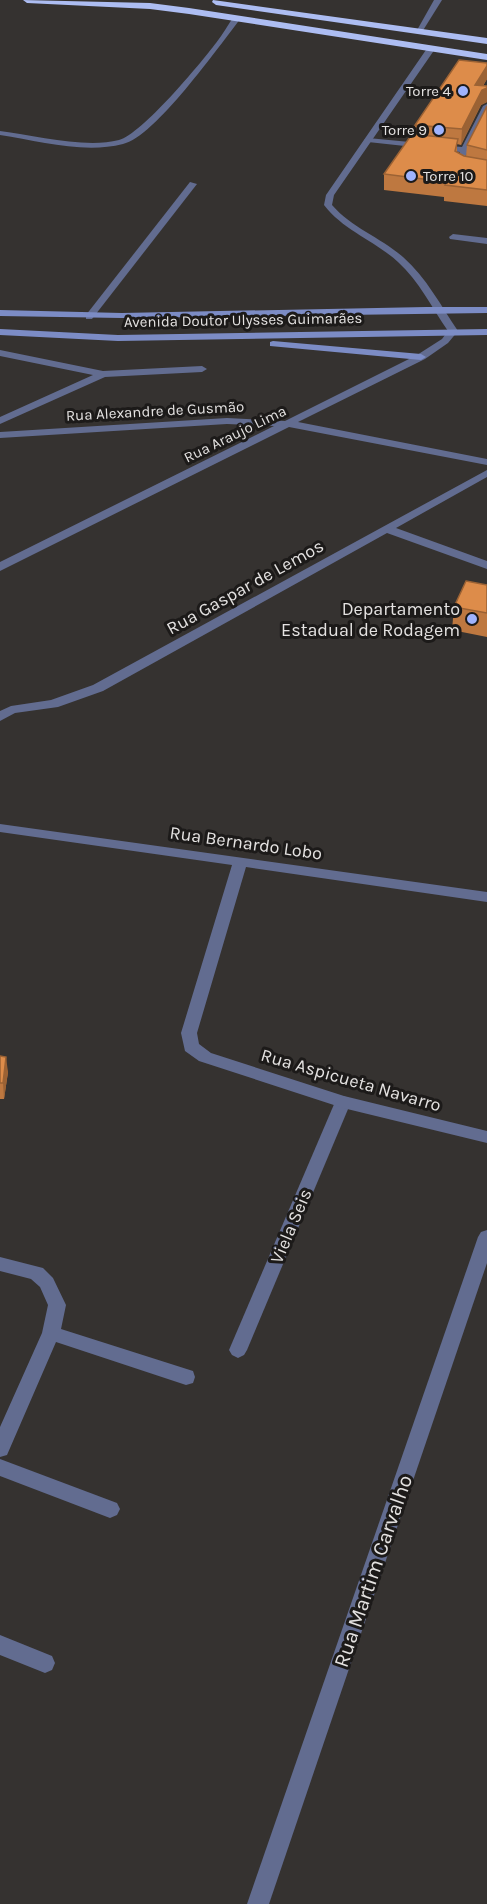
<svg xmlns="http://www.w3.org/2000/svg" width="487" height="1904" font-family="Karla,sans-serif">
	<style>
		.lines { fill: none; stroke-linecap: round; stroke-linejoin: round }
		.lane { fill: #626c90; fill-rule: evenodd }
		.street { fill: #626c90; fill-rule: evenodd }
		.secondary { fill: #7c8cc5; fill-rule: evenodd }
		.highway { fill: #adbdf2; fill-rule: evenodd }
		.wall { fill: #be7840 }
		.shaded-wall { fill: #9b6234 }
		.building { fill: #dd8c4a; stroke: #9b6234; stroke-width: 1.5 }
		.poi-dot { fill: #9fb3fd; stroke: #1c1a19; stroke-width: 2 }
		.labels { text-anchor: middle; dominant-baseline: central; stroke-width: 6; stroke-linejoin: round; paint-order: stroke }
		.far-poi-label { font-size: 15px; fill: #e4e2e1; stroke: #1c1a19; text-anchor: end }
		.far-street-label { font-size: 15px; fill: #e4e2e1; stroke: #1c1a19 }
		.street-label { font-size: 18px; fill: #e4e2e1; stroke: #1c1a19 }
		.poi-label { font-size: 18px; fill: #e4e2e1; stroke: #1c1a19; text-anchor: end }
		.near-street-label { font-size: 21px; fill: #e4e2e1; stroke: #1c1a19 }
	</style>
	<rect width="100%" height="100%" fill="#353230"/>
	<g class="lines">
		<!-- lane -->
		<g class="lane">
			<path d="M 434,0 L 442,0 L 422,32 L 416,32 Z"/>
			<path d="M 234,16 L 241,18 C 219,46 155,137 123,144 C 84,154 39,141 0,135 L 0,131 C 35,135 85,149 119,140 C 142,134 200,64 216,43 C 223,34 228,25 234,16 Z"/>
			<path d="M 487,104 L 487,114 L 463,161 L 469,165 L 487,168 L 487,174 L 463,169 L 455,164 L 460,152 L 368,142 L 364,140 L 368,138 L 462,147 L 483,106 Z"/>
			<path d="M 190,182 L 197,184 L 92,319 L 86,319 L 86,315 Z"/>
			<path d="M 453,234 L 487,238 L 487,244 L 450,239 L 449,237 Z"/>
			<path d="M 343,1096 L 349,1098 L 351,1102 L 247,1350 L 244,1355 L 238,1358 L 232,1355 L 229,1350 L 335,1102 L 337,1098 Z"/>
			<path d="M 0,1257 L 43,1268 L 53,1278 L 66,1305 L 61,1329 L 193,1371 L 195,1377 L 193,1383 L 186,1385 L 56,1342 L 7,1455 L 0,1457 L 0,1427 L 42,1333 L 48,1305 L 40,1287 L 31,1279 L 0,1271 Z"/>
			<path d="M 0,1459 L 117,1503 L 120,1509 L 117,1515 L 110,1518 L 0,1476 Z"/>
			<path d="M 0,1635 L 52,1656 L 55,1663 L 52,1670 L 45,1673 L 0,1655 Z"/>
		</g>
		<!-- street -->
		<g class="street">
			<path d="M 428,47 L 435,49 L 334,195 L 332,205 C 352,228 380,237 403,257 C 426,277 441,306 458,331 L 448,343 L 425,359 L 298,422 L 487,459 L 487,465 L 289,427 L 0,571 L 0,562 L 274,426 L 227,424 L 0,438 L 0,432 L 227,418 L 285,421 L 417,355 L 442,339 L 448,331 C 432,308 419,281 398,262 C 374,240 344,231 324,205 L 326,195 Z"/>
			<path d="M 0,350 L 103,371 L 202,366 L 207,369 L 202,372 L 105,377 L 0,424 L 0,417 L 93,375 L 0,356 Z"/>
			<path d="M 487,470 L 487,477 L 396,528 L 487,561 L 487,569 L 387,533 L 103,691 L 58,707 L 15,713 L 0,721 L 0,711 L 11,706 L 51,700 L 93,685 Z"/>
			<path d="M 0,824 L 487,892 L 487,902 L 246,867 L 197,1033 L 199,1044 L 211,1053 L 344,1096 L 487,1131 L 487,1143 L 343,1108 L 199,1061 L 185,1051 L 181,1033 L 232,865 L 0,832 Z"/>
			<path d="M 487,1230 L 487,1263 L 269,1904 L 247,1904 L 478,1237 L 481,1232 Z"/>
		</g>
		<!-- secondary -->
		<g class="secondary">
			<path d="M 426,307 L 487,307 L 487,313 L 122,318 L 0,316 L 0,310 L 122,313 Z"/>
			<path d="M 0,329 L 118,335 L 487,329 L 487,335 L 118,341 L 0,335 Z"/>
			<path d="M 273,341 L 421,354 L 426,357 L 421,360 L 270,346 L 270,342 Z"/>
		</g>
		<!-- highway -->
		<g class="highway">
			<path d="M 23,0 L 150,3 L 189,8 L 487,54 L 487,60 L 189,14 L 150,9 L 27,3 Z"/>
			<path d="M 213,0 L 487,38 L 487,44 L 216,5 L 212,2 Z"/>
		</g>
	</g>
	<!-- wall -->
	<g class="wall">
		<path d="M 487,63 L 487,79 L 483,86 L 487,86 L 487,102 L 481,105 L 461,145 L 457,144 L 457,152 L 466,156 L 467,145 L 487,107 L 487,206 L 444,201 L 444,197 L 384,190 L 384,174 L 415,134 L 415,125 Z"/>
		<path d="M 487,585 L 487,637 L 452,630 L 454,607 Z"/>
		<path d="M 0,1056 L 8,1072 L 4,1099 L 0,1099 Z"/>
	</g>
	<!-- shaded-wall -->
	<g class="shaded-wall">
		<path d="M 487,66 L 487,79 L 474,100 L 475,85 Z"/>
		<path d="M 487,88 L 487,102 L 481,105 L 461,145 L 462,129 L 482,90 Z"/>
		<path d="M 6,1057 L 8,1072 L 4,1099 L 3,1083 Z"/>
	</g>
	<!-- building -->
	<g class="building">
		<path d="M 459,60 L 487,63 L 487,66 L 475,85 L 487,86 L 487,88 L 482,90 L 462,129 L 415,125 Z"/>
		<path d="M 487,106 L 487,150 L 467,145 Z"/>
		<path d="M 412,134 L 458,139 L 455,151 L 464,156 L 487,160 L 487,190 L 445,185 L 446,182 L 384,174 Z"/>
		<path d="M 466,581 L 487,585 L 487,613 L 454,607 Z"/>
		<path d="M 0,1056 L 6,1057 L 3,1083 L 0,1083 Z"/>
	</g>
	<!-- markers -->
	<g class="poi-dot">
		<circle cx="463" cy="91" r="6"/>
		<circle cx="439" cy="130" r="6"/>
		<circle cx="411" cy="176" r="6"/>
		<circle cx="472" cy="619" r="6"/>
	</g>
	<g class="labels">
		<!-- far-poi labels -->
		<g class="far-poi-label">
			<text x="451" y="91">Torre 4</text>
			<text x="427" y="130">Torre 9</text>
			<text x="423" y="176" text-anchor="start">Torre 10</text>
		</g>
		<!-- far-street labels -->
		<g class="far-street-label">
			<text transform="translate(243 320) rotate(-1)">Avenida Doutor Ulysses Guimarães</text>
			<text transform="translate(155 411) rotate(-3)">Rua Alexandre de Gusmão</text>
			<text transform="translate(235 434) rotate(-26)">Rua Araujo Lima</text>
		</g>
		<!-- street labels -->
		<g class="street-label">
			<text transform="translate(245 587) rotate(-29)">Rua Gaspar de Lemos</text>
			<text transform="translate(246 843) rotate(8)">Rua Bernardo Lobo</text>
			<text transform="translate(351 1080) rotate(16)">Rua Aspicueta Navarro</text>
			<text transform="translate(291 1226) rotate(-67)">Viela Seis</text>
		</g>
		<!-- poi labels -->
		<g class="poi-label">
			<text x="460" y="609">Departamento<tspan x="460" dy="21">Estadual de Rodagem</tspan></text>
		</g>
		<!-- near-street labels -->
		<g class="near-street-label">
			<text transform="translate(373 1571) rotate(-71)">Rua Martim Carvalho</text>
		</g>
	</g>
</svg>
